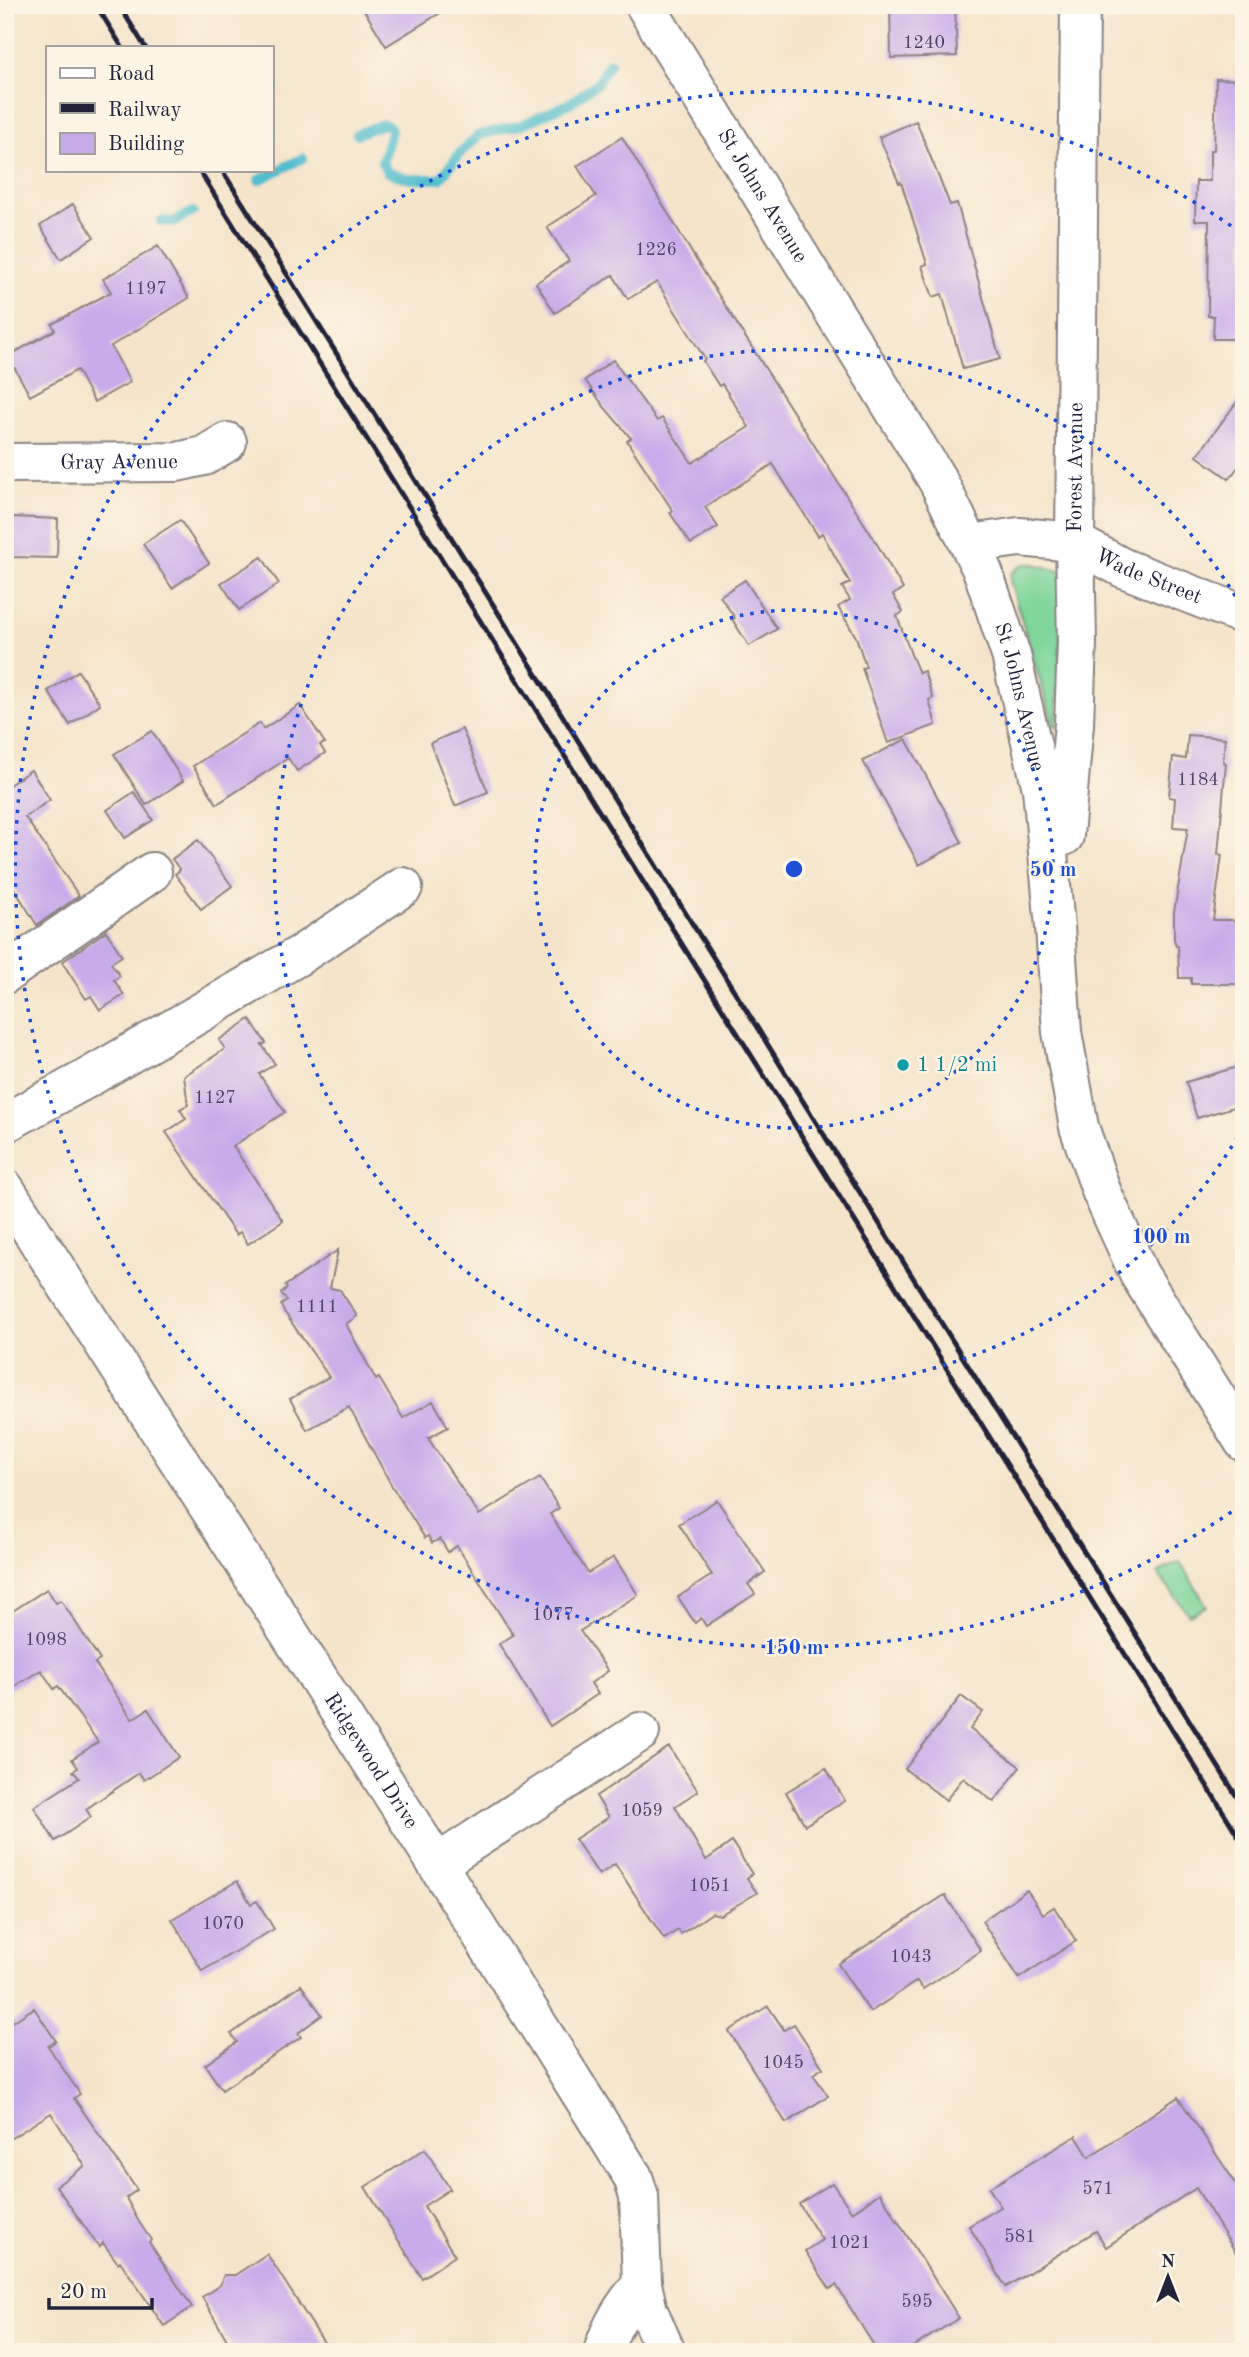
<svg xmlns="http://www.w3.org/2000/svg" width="1249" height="2357" font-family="'Old Standard TT',serif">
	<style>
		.green { fill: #80d69b; stroke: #517c6b; stroke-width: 2 }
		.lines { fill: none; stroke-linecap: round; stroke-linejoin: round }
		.stream { stroke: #52bdce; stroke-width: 10 }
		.building { fill: #c8abea }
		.minor-casing { stroke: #8c8382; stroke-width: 42 }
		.minor { stroke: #fff; stroke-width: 38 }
		.rail { stroke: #22223b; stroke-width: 5 }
		.ring { fill: none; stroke: #1d4ed8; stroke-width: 3.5; stroke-dasharray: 3.5 7 }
		.culture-dot { fill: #0f9aa8; stroke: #fcf5e5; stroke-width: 2.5 }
		.labels { text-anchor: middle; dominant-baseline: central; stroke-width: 5; stroke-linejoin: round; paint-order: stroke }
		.number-label { font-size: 18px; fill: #4c4467 }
		.street-label { font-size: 21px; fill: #22223b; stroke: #fcf5e5 }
		.culture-label { font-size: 21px; fill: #0d838f; stroke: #fcf5e5; text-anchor: start }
		.centre { fill: #1d4ed8; stroke: #fcf5e5; stroke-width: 3.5 }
		.ring-label { font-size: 21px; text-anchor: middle; font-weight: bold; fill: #1d4ed8; stroke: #fcf5e5; stroke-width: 5; stroke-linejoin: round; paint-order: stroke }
	</style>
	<rect width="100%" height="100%" fill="#fcf5e5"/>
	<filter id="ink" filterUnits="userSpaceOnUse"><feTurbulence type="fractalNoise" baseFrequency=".0143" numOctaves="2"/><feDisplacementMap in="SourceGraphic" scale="14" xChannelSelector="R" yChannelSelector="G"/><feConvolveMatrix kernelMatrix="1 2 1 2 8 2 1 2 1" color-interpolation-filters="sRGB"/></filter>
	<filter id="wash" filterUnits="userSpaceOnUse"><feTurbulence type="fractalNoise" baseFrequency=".00686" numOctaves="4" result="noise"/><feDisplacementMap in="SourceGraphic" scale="28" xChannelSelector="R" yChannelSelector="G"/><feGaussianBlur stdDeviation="1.57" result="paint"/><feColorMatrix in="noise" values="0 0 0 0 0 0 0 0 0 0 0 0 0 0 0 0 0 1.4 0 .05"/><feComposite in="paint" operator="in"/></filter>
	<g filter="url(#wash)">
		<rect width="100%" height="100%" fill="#f5e4ca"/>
		<!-- green -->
		<g class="green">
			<path d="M 1024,564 L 1034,564 L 1063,572 L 1057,727 L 1053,724 L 1010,581 L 1011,573 Z"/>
			<path d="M 1180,1562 L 1207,1606 L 1189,1615 L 1158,1574 L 1164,1569 Z"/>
		</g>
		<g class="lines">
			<!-- stream -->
			<g class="stream">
				<path d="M 357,134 L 383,124 L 390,127 L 391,132 L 382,162 L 387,172 L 410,179 L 440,179 L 460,153 L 479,135 L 521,125 L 570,103 L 596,84 L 610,63"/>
				<path d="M 259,180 L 303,158"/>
				<path d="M 161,221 L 173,222 L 193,212"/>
			</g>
		</g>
		<g id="blocks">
			<!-- building -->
			<g class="building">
				<path d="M 361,5 L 453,5 L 386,46 Z"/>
				<path d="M 890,5 L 955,5 L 957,56 L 891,58 Z"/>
				<path d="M 1216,79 L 1244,80 L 1244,339 L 1213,339 L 1214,316 L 1208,316 L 1209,221 L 1195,221 L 1196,181 L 1210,181 L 1210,150 L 1214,150 Z"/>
				<path d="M 916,121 L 950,205 L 957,203 L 1000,359 L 963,369 L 942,294 L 933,297 L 922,266 L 927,264 L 901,182 L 899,183 L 879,137 Z"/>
				<path d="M 622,137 L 695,258 L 874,539 L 903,589 L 893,595 L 903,612 L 897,616 L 912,657 L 919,673 L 924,671 L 933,698 L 929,700 L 936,725 L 888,743 L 862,668 L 866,667 L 856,637 L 838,607 L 850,600 L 842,587 L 850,583 L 822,533 L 818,536 L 773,464 L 705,507 L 718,527 L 691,544 L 670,513 L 673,511 L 627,441 L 631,438 L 605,408 L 585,380 L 613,360 L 657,421 L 662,418 L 692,463 L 749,427 L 722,384 L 719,386 L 703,361 L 705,359 L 657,282 L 628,299 L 613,275 L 555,313 L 536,283 L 569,261 L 547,227 L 596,196 L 577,166 Z"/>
				<path d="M 73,204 L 94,237 L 61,259 L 40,226 Z"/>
				<path d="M 158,246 L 189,298 L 111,346 L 130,382 L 94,402 L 77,370 L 30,396 L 8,356 L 55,330 L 52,324 L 111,292 L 103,279 Z"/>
				<path d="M 1244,392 L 1244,459 L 1229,479 L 1197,456 Z"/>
				<path d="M 12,517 L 58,519 L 57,558 L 10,557 Z"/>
				<path d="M 180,520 L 209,563 L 172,588 L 143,544 Z"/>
				<path d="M 262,557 L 279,584 L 239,610 L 221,583 Z"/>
				<path d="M 745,580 L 777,629 L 749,646 L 732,619 L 735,618 L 720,596 Z"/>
				<path d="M 78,671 L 100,704 L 70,725 L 48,691 Z"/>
				<path d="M 300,705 L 325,743 L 320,745 L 325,753 L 297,771 L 288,758 L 217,804 L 193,766 L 260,723 L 263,729 Z"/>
				<path d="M 462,729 L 488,792 L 455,806 L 430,743 Z"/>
				<path d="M 152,731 L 183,781 L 146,805 L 114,754 Z"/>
				<path d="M 1188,735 L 1225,738 L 1223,762 L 1226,763 L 1218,854 L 1222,855 L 1213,920 L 1232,920 L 1244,929 L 1244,984 L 1191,984 L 1191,978 L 1179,978 L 1178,946 L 1176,946 L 1174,939 L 1174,912 L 1188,828 L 1173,827 L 1175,798 L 1169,797 L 1173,757 L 1186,759 Z"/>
				<path d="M 906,739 L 962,842 L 919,865 L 863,761 Z"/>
				<path d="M 31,770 L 50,800 L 25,817 L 79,896 L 37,925 L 5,874 L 5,788 Z"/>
				<path d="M 134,792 L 153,820 L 125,838 L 107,810 Z"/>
				<path d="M 198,840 L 232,886 L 201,909 L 175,874 L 180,870 L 172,859 Z"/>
				<path d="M 106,931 L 122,956 L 111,963 L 120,976 L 114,980 L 124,995 L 100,1010 L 91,996 L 86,999 L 62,962 Z"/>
				<path d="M 250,1019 L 266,1043 L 262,1045 L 275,1064 L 259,1074 L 285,1112 L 233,1146 L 283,1221 L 248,1244 L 240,1232 L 236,1235 L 166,1132 L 186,1119 L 180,1109 L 188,1105 L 184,1076 L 225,1049 L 219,1040 Z"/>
				<path d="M 1244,1065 L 1244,1104 L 1197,1118 L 1186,1082 Z"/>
				<path d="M 338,1250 L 330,1288 L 340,1290 L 357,1316 L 346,1324 L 376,1380 L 379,1378 L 403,1418 L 433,1401 L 448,1427 L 428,1438 L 479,1515 L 540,1478 L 559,1508 L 550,1514 L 588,1573 L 614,1557 L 638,1595 L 580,1631 L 608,1671 L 591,1683 L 598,1694 L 550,1726 L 499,1644 L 513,1635 L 457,1546 L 448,1552 L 440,1539 L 432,1543 L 428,1536 L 425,1538 L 393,1488 L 349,1407 L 307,1430 L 290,1399 L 329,1377 L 283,1310 L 281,1305 L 287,1301 L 281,1293 L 287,1288 L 285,1286 Z"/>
				<path d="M 717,1500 L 765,1572 L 748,1584 L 755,1594 L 706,1626 L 701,1618 L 695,1623 L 678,1597 L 712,1575 L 679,1524 Z"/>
				<path d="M 47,1589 L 56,1603 L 61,1600 L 100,1660 L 95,1663 L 132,1719 L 148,1709 L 179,1757 L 144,1780 L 139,1773 L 86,1809 L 91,1817 L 55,1841 L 34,1807 L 79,1778 L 73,1771 L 78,1768 L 72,1759 L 98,1742 L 58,1686 L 54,1689 L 41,1670 L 5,1692 L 5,1616 Z"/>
				<path d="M 961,1696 L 983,1712 L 970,1729 L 1020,1767 L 994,1802 L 963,1778 L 946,1800 L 905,1769 Z"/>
				<path d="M 669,1747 L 698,1791 L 675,1806 L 706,1860 L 732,1842 L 752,1874 L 747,1878 L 757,1893 L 720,1915 L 712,1913 L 681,1934 L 678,1930 L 664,1939 L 615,1864 L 599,1875 L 575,1839 L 609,1817 L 596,1796 Z"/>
				<path d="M 826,1768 L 845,1801 L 805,1825 L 786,1792 Z"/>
				<path d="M 237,1881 L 251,1904 L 257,1901 L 274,1929 L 202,1971 L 172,1919 Z"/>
				<path d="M 1027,1890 L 1043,1914 L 1054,1907 L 1076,1941 L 1019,1978 L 982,1921 Z"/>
				<path d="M 945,1895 L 981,1951 L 923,1989 L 917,1981 L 870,2012 L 838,1964 Z"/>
				<path d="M 301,1985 L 322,2015 L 298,2033 L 301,2037 L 222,2090 L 205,2065 L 237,2042 L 231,2034 Z"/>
				<path d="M 768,2006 L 784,2030 L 794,2024 L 823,2068 L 813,2074 L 828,2096 L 786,2123 L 729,2031 Z"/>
				<path d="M 34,2008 L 56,2041 L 48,2046 L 80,2094 L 74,2098 L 137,2190 L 126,2198 L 139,2222 L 151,2240 L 149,2242 L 192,2307 L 164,2326 L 120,2261 L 118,2263 L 103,2243 L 99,2247 L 56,2186 L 85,2166 L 51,2113 L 5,2142 L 5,2027 Z"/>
				<path d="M 1178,2097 L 1244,2196 L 1244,2266 L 1196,2188 L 1106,2247 L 1096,2231 L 1006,2287 L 969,2226 L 1001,2207 L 989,2188 L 1076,2136 L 1089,2157 Z"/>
				<path d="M 425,2149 L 450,2189 L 424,2206 L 455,2256 L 422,2278 L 365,2187 Z"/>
				<path d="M 832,2183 L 852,2212 L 880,2193 L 959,2318 L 905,2352 L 878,2352 L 836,2285 L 830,2289 L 805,2251 L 822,2240 L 799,2204 Z"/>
				<path d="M 267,2254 L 330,2352 L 234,2352 L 202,2297 L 220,2285 L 224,2275 L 235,2275 Z"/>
			</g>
		</g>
	</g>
	<g filter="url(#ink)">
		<use href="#blocks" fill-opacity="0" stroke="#8c8382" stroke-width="2"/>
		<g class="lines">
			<defs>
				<g id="minor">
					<path id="s1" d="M 645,5 L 938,481 L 983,572 L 1011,655 L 1042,789 L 1055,927 L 1062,1032 L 1079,1127 L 1102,1193 L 1139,1274 L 1244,1442"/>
					<path id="s2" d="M 5,463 L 177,462 L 204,456 L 227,442"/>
					<path id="s3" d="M 970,544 L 1019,537 L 1075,542 L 1123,568 L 1244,615"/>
					<path id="s4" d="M 1064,836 L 1074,724 L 1077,642 L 1075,542 L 1080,5"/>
					<path d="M 5,974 L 152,872"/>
					<path d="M 5,1123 L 86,1079 L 300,955 L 403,887"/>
					<path id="s5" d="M 5,1189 L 437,1864 L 633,2177 L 639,2196 L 642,2284 C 624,2305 611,2325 603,2352"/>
					<path d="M 437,1864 L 640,1732"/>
					<path d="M 642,2284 L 648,2311 L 666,2352"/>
				</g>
			</defs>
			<!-- minor casing -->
			<use href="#minor" class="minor-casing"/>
			<!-- minor -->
			<use href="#minor" class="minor"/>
			<!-- rail -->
			<g class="rail">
				<path d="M 96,5 L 122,47"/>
				<path d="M 119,5 L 145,47"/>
				<path d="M 199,170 L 1244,1845"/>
				<path d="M 222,170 L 1244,1808"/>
			</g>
		</g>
	</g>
	<!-- distance rings -->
	<g class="ring">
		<circle cx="794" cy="869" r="259"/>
		<path d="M1243 1128A519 519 0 1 1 1243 609"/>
		<path d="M1240 1506A778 778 0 1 1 1240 232"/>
	</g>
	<!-- markers -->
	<circle class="culture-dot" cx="903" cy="1065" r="7"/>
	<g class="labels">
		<!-- number labels -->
		<g class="number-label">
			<text x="924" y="43">1240</text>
			<text x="656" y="250">1226</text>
			<text x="146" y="289">1197</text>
			<text x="1198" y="780">1184</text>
			<text x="215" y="1098">1127</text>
			<text x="317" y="1307">1111</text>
			<text x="553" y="1615">1077</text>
			<text x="46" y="1640">1098</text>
			<text x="642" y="1811">1059</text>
			<text x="710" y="1886">1051</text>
			<text x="223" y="1924">1070</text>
			<text x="911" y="1957">1043</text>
			<text x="783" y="2063">1045</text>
			<text x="1098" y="2189">571</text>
			<text x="1020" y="2237">581</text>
			<text x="850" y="2243">1021</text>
			<text x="917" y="2302">595</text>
		</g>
		<!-- street labels -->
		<g class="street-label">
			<text stroke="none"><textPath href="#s1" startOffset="224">St Johns Avenue</textPath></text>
			<text stroke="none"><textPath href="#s2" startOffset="114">Gray Avenue</textPath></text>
			<text stroke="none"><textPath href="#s4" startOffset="369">Forest Avenue</textPath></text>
			<text stroke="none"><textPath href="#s3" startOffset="187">Wade Street</textPath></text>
			<text stroke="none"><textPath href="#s1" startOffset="791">St Johns Avenue</textPath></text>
			<text stroke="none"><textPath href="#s5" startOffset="679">Ridgewood Drive</textPath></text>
		</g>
		<!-- culture labels -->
		<g class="culture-label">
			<text x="917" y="1065">1 1/2 mi</text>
		</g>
	</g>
	<circle cx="794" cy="869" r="10" class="centre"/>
	<g class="ring-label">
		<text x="1053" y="876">50 m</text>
		<text x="1161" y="1243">100 m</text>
		<text x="794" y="1654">150 m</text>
	</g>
	<!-- margin -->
	<rect width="1249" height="2357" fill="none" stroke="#fcf5e5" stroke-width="28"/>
	<!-- legend -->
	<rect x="46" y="46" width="228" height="126" fill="#fcf5e5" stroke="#a5a1a1" stroke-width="2"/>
	<rect x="60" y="68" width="35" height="10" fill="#ffffff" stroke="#a5a1a1" stroke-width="2"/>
	<text x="108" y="80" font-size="21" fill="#22223b">Road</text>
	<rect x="60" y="103" width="35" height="10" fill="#22223b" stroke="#a5a1a1" stroke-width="2"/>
	<text x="108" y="116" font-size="21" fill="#22223b">Railway</text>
	<rect x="60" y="133" width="35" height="21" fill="#c8abea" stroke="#a5a1a1" stroke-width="2"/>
	<text x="108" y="150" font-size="21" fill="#22223b">Building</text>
	<!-- north arrow -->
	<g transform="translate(1168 2277)" stroke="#fcf5e5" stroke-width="5" paint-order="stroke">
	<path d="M0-5L12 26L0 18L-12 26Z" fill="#22223b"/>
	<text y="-10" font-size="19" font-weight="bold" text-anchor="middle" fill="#22223b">N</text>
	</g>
	<!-- scale -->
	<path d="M49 2298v10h103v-10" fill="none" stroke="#22223b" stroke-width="3.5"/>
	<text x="60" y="2298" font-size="21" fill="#22223b" stroke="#fcf5e5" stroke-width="5" paint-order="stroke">20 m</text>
</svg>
